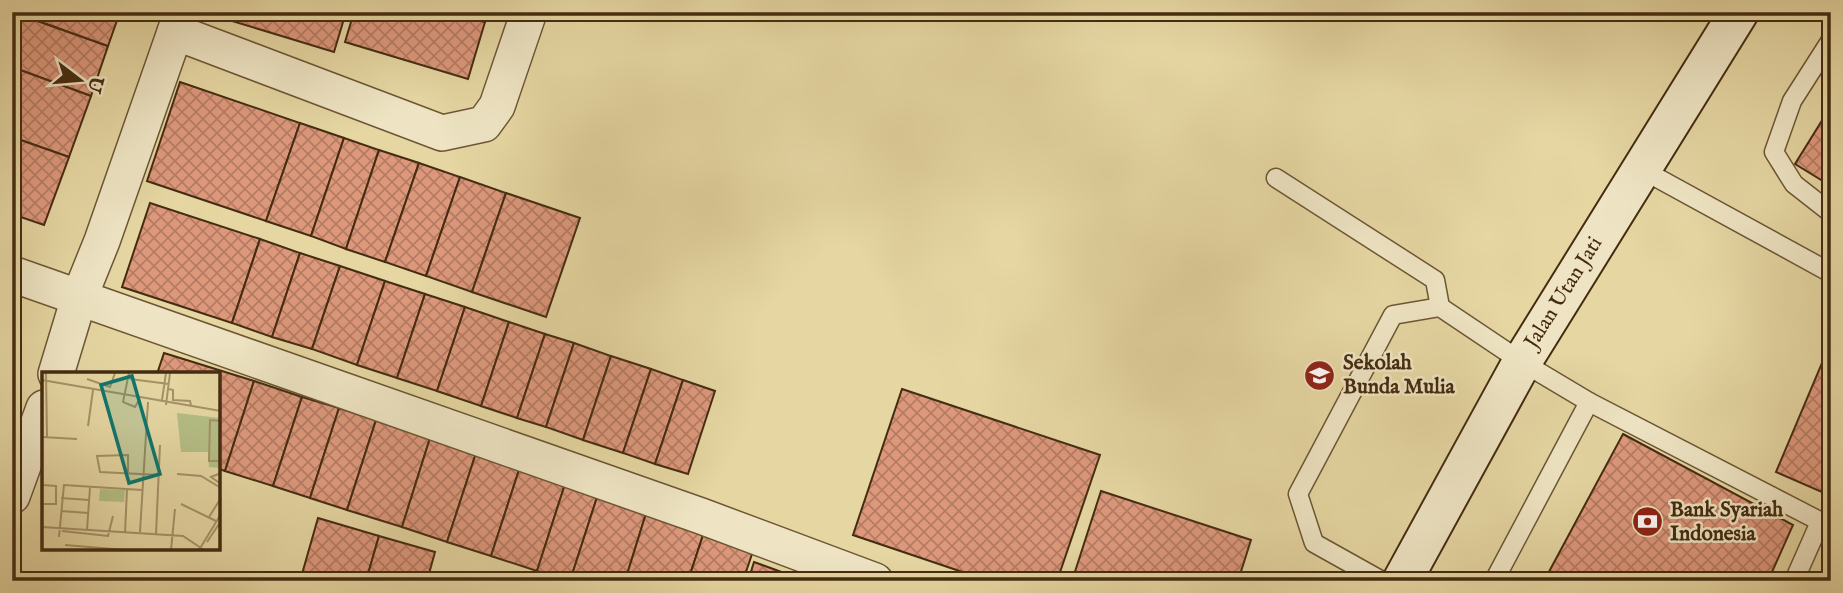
<svg xmlns="http://www.w3.org/2000/svg" width="1843" height="593" font-family="'IM FELL English',serif">
	<style>
		.building { fill: url(#building-cross-hatch); stroke: #452c11; stroke-width: 2 }
		.lines { fill: none; stroke-linecap: round; stroke-linejoin: round }
		.lane-casing { stroke: #6d5635; stroke-width: 21 }
		.street-casing { stroke: #6d5635; stroke-width: 38 }
		.secondary-casing { stroke: #452c11; stroke-width: 42 }
		.lane { stroke: #eee4c3; stroke-width: 18 }
		.street { stroke: #eee4c3; stroke-width: 35 }
		.secondary { stroke: #eee4c3; stroke-width: 38 }
		.labels { text-anchor: middle; dominant-baseline: central; stroke-width: 5; stroke-linejoin: round; paint-order: stroke }
		.street-label { font-size: 21px; fill: #452c11; stroke: #eee4c3 }
		.poi-label { font-size: 21px; font-weight: bold; fill: #452c11; stroke: #eee4c3; text-anchor: start }
		.inset-road { fill: none; stroke: #a59268; stroke-width: 2 }
		.view { fill: #0f766e; fill-opacity: 0.15; stroke: #0f766e; stroke-width: 3.5 }
		.inset-edge { fill: none; stroke: #452c11; stroke-width: 3.5 }
	</style>
	<defs>
		<pattern id="building-cross-hatch" width="8" height="8" patternUnits="userSpaceOnUse" patternTransform="scale(1.75)"><rect width="8" height="8" fill="#dd987c"/><path d="M0 0l8 8M0 8l8-8" fill="none" stroke="#b57c64"/></pattern>
	</defs>
	<rect width="100%" height="100%" fill="#e5d6a2"/>
	<filter id="stains"><feTurbulence type="fractalNoise" baseFrequency=".00286" numOctaves="4"/><feColorMatrix values="0 0 0 0 .2 0 0 0 0 .09 0 0 0 0 .02 0 0 0 .5 -.17"/></filter>
	<radialGradient id="worn" r=".72"><stop offset=".6" stop-color="#630" stop-opacity="0"/><stop offset="1" stop-color="#630" stop-opacity=".3"/></radialGradient>
	<!-- building -->
	<g class="building">
		<path d="M 12,12 L 108,46 L 91,96 L 12,67 Z"/>
		<path d="M 13,12 L 120,12 L 108,46 Z"/>
		<path d="M 231,12 L 346,12 L 334,52 L 229,20 Z"/>
		<path d="M 354,12 L 453,12 L 485,22 L 468,79 L 345,42 Z"/>
		<path d="M 453,12 L 489,12 L 485,22 Z"/>
		<path d="M 12,67 L 91,96 L 69,157 L 12,137 Z"/>
		<path d="M 180,82 L 300,123 L 266,221 L 147,181 Z"/>
		<path d="M 1831,106 L 1831,186 L 1795,164 Z"/>
		<path d="M 300,123 L 344,138 L 311,236 L 266,221 Z"/>
		<path d="M 12,137 L 69,157 L 44,225 L 12,214 Z"/>
		<path d="M 344,138 L 379,150 L 346,249 L 311,236 Z"/>
		<path d="M 379,150 L 419,163 L 385,262 L 346,249 Z"/>
		<path d="M 419,163 L 460,177 L 426,276 L 385,262 Z"/>
		<path d="M 460,177 L 506,193 L 472,292 L 426,276 Z"/>
		<path d="M 506,193 L 580,218 L 546,317 L 472,292 Z"/>
		<path d="M 150,203 L 260,239 L 232,323 L 122,287 Z"/>
		<path d="M 260,239 L 300,253 L 272,337 L 232,323 Z"/>
		<path d="M 300,253 L 340,266 L 312,349 L 272,337 Z"/>
		<path d="M 340,266 L 385,281 L 357,365 L 312,349 Z"/>
		<path d="M 385,281 L 425,294 L 397,378 L 357,365 Z"/>
		<path d="M 425,294 L 465,307 L 437,391 L 397,378 Z"/>
		<path d="M 465,307 L 509,322 L 481,406 L 437,391 Z"/>
		<path d="M 509,322 L 545,334 L 517,418 L 481,406 Z"/>
		<path d="M 545,334 L 574,343 L 546,427 L 517,418 Z"/>
		<path d="M 574,343 L 611,356 L 583,440 L 546,427 Z"/>
		<path d="M 1830,344 L 1831,345 L 1831,496 L 1776,472 Z"/>
		<path d="M 164,353 L 254,381 L 225,471 L 219,469 L 219,374 L 157,374 Z"/>
		<path d="M 611,356 L 651,369 L 623,453 L 583,440 Z"/>
		<path d="M 651,369 L 683,380 L 655,464 L 623,453 Z"/>
		<path d="M 683,380 L 715,391 L 688,474 L 655,464 Z"/>
		<path d="M 254,381 L 302,397 L 273,486 L 225,471 Z"/>
		<path d="M 902,389 L 1100,455 L 1057,581 L 989,581 L 853,535 Z"/>
		<path d="M 302,397 L 339,408 L 310,498 L 273,486 Z"/>
		<path d="M 339,408 L 376,420 L 347,510 L 310,498 Z"/>
		<path d="M 376,420 L 430,438 L 402,527 L 347,510 Z"/>
		<path d="M 1623,434 L 1793,525 L 1768,581 L 1544,581 Z"/>
		<path d="M 430,438 L 476,453 L 447,542 L 402,527 Z"/>
		<path d="M 476,453 L 520,467 L 491,556 L 447,542 Z"/>
		<path d="M 520,467 L 566,481 L 537,571 L 491,556 Z"/>
		<path d="M 566,481 L 599,491 L 570,581 L 537,571 Z"/>
		<path d="M 599,491 L 648,507 L 625,581 L 570,581 Z"/>
		<path d="M 1101,491 L 1251,540 L 1238,581 L 1072,581 Z"/>
		<path d="M 648,507 L 706,526 L 688,581 L 625,581 Z"/>
		<path d="M 318,518 L 379,536 L 366,581 L 300,581 Z"/>
		<path d="M 706,526 L 756,542 L 743,581 L 688,581 Z"/>
		<path d="M 379,536 L 435,552 L 427,581 L 366,581 Z"/>
		<path d="M 754,562 L 806,581 L 748,581 Z"/>
	</g>
	<g class="lines">
		<defs>
			<g id="lane">
				<path d="M 1831,40 L 1792,101 L 1774,152 L 1794,184 L 1831,213"/>
				<path d="M 1641,169 L 1831,273"/>
				<path d="M 1276,178 L 1435,280 L 1440,307"/>
				<path d="M 1382,581 L 1314,543 L 1298,494 L 1393,315 L 1440,307 L 1522,362 L 1589,402 L 1831,527"/>
				<path d="M 1494,581 L 1589,402"/>
				<path d="M 1794,581 L 1820,522"/>
			</g>
			<g id="street">
				<path d="M 175,32 L 442,133 L 484,124 L 497,106 L 529,12"/>
				<path d="M 12,274 L 701,516 L 875,581"/>
				<path d="M 56,374 L 79,298 L 102,241 L 182,12"/>
				<path d="M 12,496 L 44,408"/>
			</g>
			<path id="secondary" d="M 1402,581 L 1522,362 L 1739,12"/>
		</defs>
		<!-- lane casing -->
		<use href="#lane" class="lane-casing"/>
		<!-- street casing -->
		<use href="#street" class="street-casing"/>
		<!-- secondary casing -->
		<use href="#secondary" class="secondary-casing"/>
		<!-- lane -->
		<use href="#lane" class="lane"/>
		<!-- street -->
		<use href="#street" class="street"/>
		<!-- secondary -->
		<use href="#secondary" class="secondary"/>
	</g>
	<!-- icons -->
	<defs>
		<symbol id="school-disc" viewBox="-11 -11 22 22"><circle r="9.5" fill="#8f2418" stroke="#eee4c3"/><path d="M0-5L7-2L0 1L-7-2ZM-4 1L0 2.5L4 1V4Q0 6-4 4Z" fill="#fff"/></symbol>
		<symbol id="bank-disc" viewBox="-11 -11 22 22"><circle r="9.5" fill="#8f2418" stroke="#eee4c3"/><path d="M-6-4H6V4H-6ZM0-2.3a2.3 2.3 0 1 0 0 4.6a2.3 2.3 0 1 0 0-4.6Z" fill="#fff"/></symbol>
	</defs>
	<g fill-rule="evenodd">
		<use href="#school-disc" x="1302" y="358" width="35" height="35"/>
		<use href="#bank-disc" x="1630" y="504" width="35" height="35"/>
	</g>
	<g class="labels">
		<!-- street labels -->
		<g class="street-label">
			<text transform="translate(1564 293) rotate(-58)">Jalan Utan Jati</text>
		</g>
		<!-- poi labels -->
		<g class="poi-label">
			<text x="1343" y="363">Sekolah<tspan x="1343" dy="24">Bunda Mulia</tspan></text>
			<text x="1670" y="510">Bank Syariah<tspan x="1670" dy="24">Indonesia</tspan></text>
		</g>
	</g>
	<!-- overview -->
	<g transform="translate(42 372)">
		<rect width="178" height="178" fill="#e5d6a2"/>
		<path d="M 135,41 L 178,46 L 178,96 L 167,95 L 166,80 L 139,80 ZM 58,117 L 83,118 L 82,130 L 57,129 Z" fill="#b4be85"/>
		<path class="inset-road" d="M 4,1 L 5,65M 87,1 L 81,30 L 93,35 L 97,28M 45,7 L 68,15 L 73,1M 88,7 L 127,12M 0,8 L 179,39M 127,17 L 131,18 L 131,28 L 148,29 L 149,33M 120,28 L 124,1M 124,33 L 128,1M 179,49 L 168,48 L 167,89 L 178,89 L 179,78M 46,54 L 51,18M 0,65 L 35,67M 86,101 L 86,83 L 55,84 L 58,100 L 118,103M 179,101 L 169,105 L 179,112M 135,102 L 159,104 L 179,116M 0,113 L 14,114 L 14,132 L 0,132M 19,126 L 47,128M 139,132 L 174,149M 19,139 L 46,141M 167,145 L 179,126M 0,155 L 141,164 L 162,178M 45,158 L 48,115M 20,159 L 66,164 L 71,144M 98,160 L 106,30M 83,161 L 85,117M 114,162 L 118,73M 17,165 L 22,113 L 100,118M 165,170 L 179,149M 23,173 L 83,178M 129,178 L 133,137M 157,178 L 179,142"/>
		<path class="view" d="M 90,4 L 118,102 L 87,111 L 59,13 Z"/>
		<rect width="178" height="178" class="inset-edge"/>
	</g>
	<!-- margin -->
	<rect width="1843" height="593" fill="none" stroke="#e5d6a2" stroke-width="42"/>
	<rect x="14" y="14" width="1815" height="565" fill="none" stroke="#452c11" stroke-width="3.5"/>
	<rect x="21" y="21" width="1801" height="551" fill="none" stroke="#452c11" stroke-width="2"/>
	<!-- north arrow -->
	<g transform="translate(80 80) rotate(106)" stroke="#eee4c3" stroke-width="5" paint-order="stroke">
	<path d="M0-5L12 26L0 18L-12 26Z" fill="#452c11"/>
	<text y="-10" font-size="19" font-weight="bold" text-anchor="middle" fill="#452c11">U</text>
	</g>
	<rect width="100%" height="100%" filter="url(#stains)"/>
	<rect width="100%" height="100%" fill="url(#worn)"/>
</svg>
